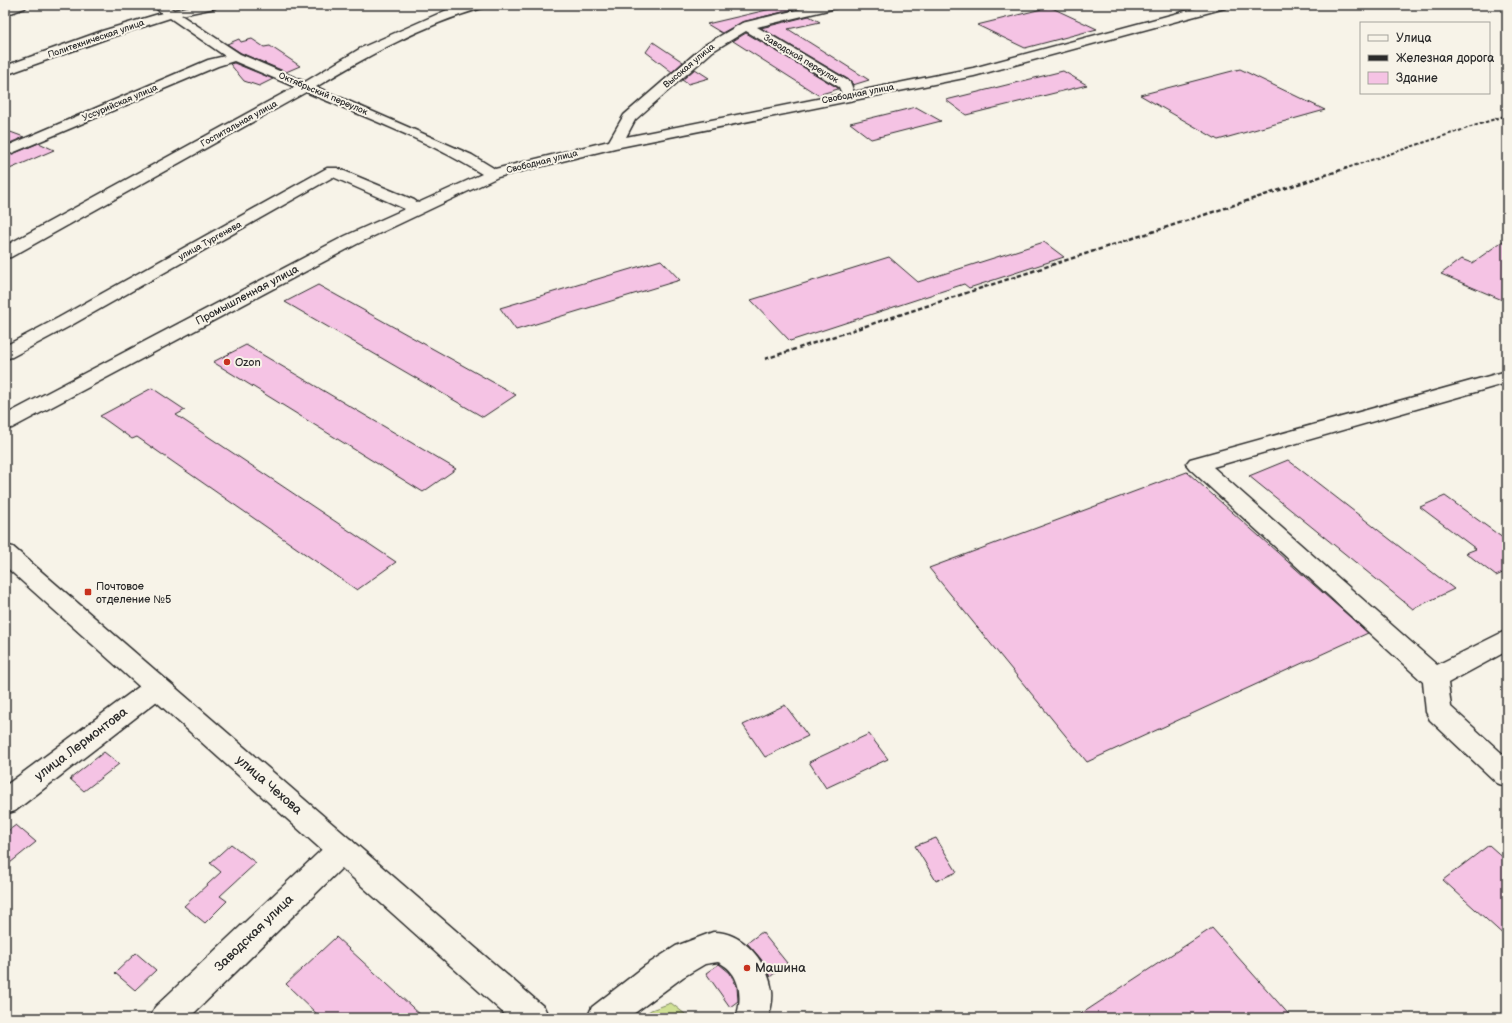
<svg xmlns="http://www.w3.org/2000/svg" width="1512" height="1023" font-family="'Balsamiq Sans',sans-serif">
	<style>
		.green { fill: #cfe094; stroke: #7d8660 }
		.building { fill: #f5c3e4; stroke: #2b2b2b }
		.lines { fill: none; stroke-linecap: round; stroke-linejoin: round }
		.minor-casing { stroke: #2b2b2b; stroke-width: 3 }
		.major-casing { stroke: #2b2b2b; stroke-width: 3 }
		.minor { fill: #f7f3e8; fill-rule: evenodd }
		.major { fill: #f7f3e8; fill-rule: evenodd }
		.rail-far1 { stroke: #2b2b2b; stroke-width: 2; stroke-dasharray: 3.5 2; stroke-linecap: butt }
		.rail { stroke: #2b2b2b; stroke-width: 2.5; stroke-dasharray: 4.5 2.5; stroke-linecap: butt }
		.poi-dot { fill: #c8321e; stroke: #f7f3e8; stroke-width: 1.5 }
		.labels { text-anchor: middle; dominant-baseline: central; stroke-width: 4; stroke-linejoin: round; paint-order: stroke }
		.far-street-label { font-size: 9px; fill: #2b2b2b; stroke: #f7f3e8 }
		.street-label { font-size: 11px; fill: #2b2b2b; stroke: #f7f3e8 }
		.poi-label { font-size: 11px; fill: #2b2b2b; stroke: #f7f3e8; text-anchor: start }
		.near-street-label { font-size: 13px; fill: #2b2b2b; stroke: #f7f3e8 }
		.near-poi-label { font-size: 13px; fill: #2b2b2b; stroke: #f7f3e8; text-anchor: start }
	</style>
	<rect width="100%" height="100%" fill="#f7f3e8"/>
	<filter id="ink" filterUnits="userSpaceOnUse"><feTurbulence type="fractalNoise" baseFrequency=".025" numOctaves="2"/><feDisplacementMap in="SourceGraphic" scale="8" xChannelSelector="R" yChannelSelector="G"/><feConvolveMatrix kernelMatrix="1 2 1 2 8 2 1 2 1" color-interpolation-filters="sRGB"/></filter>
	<g filter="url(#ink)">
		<!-- green -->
		<path class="green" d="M 671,1003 L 690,1018 L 640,1018 L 651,1010 Z"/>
		<!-- building -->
		<g class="building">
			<path d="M 788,5 L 795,9 L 742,22 L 722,33 L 707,24 Z"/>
			<path d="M 1050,7 L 1097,29 L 1025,48 L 977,25 Z"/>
			<path d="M 809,16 L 820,22 L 788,29 L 869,80 L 853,85 L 851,81 L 761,28 Z"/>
			<path d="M 746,33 L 838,88 L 838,89 L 818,95 L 733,41 Z"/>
			<path d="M 239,39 L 241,42 L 252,39 L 264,47 L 270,46 L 300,66 L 286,72 L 241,53 L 227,44 Z"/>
			<path d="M 653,42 L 683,62 L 672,72 L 646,52 Z"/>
			<path d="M 234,63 L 273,79 L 259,86 L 244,81 L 230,64 Z"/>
			<path d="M 695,69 L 709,78 L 688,84 L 682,80 Z"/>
			<path d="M 1240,69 L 1325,110 L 1218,140 L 1140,95 Z"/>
			<path d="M 1063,71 L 1087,85 L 966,115 L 946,100 Z"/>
			<path d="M 916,107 L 941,121 L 871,139 L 850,123 Z"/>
			<path d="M 5,130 L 24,137 L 5,145 Z"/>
			<path d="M 39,143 L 54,150 L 5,171 L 5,157 Z"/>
			<path d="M 1507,238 L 1507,302 L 1441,274 L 1461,259 L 1472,263 Z"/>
			<path d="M 1044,242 L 1064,257 L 969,288 L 964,284 L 790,341 L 751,300 L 889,257 L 918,282 Z"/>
			<path d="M 661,260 L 680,280 L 516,330 L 500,308 Z"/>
			<path d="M 318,285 L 516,395 L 483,417 L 285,302 Z"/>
			<path d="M 246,345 L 456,469 L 423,492 L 213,362 Z"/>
			<path d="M 152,388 L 185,410 L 176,415 L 396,562 L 357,590 L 137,437 L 132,439 L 100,416 Z"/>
			<path d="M 1288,460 L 1454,589 L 1413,609 L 1249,476 Z"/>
			<path d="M 1187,472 L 1368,633 L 1087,762 L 929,568 Z"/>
			<path d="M 1445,496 L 1507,541 L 1507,571 L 1496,576 L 1466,553 L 1476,549 L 1420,507 Z"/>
			<path d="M 785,705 L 808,736 L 765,757 L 743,725 Z"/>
			<path d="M 869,734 L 888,759 L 826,788 L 809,762 Z"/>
			<path d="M 104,752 L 119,764 L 84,791 L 70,779 Z"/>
			<path d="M 16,825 L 36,842 L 5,867 L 5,833 Z"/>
			<path d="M 936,838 L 957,872 L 936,881 L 915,846 Z"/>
			<path d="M 231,844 L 256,863 L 220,896 L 227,901 L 205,923 L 184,906 L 221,872 L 210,863 Z"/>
			<path d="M 1489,845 L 1507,861 L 1507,938 L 1443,880 Z"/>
			<path d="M 1212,928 L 1292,1018 L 1075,1018 Z"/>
			<path d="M 762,932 L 787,963 L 770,977 L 761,959 L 747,943 Z"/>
			<path d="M 336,937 L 424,1018 L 321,1018 L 286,984 Z"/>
			<path d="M 136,953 L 156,970 L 135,990 L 115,973 Z"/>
			<path d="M 719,964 L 730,973 L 737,987 L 738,1001 L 730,1007 L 706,973 Z"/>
		</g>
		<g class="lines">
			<defs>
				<g id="minor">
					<path d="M 10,5 L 27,5 L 25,8 L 5,15 L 5,7 Z"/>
					<path d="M 152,5 L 166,5 L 174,10 L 195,5 L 217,5 L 215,8 L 181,15 L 240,54 L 305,82 L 361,48 L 447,10 L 465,5 L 484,5 L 482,8 C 423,25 369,55 316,87 L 472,155 L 495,169 L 609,141 L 624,115 L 705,45 L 742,23 L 817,5 L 838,5 L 836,8 L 757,27 L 850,82 L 854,92 L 973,68 L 1208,5 L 1227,5 L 1225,8 L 974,76 L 615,148 L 498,177 L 357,244 L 12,428 L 5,429 L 5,415 L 345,236 L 405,209 L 333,177 L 70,326 L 12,357 L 5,359 L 5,346 L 58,318 L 327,168 L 337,168 L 414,200 L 418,203 L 482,174 C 427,140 365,117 306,92 L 11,257 L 5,258 L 5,246 L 295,87 L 234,61 L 218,66 L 5,156 L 5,147 L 208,60 L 225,56 L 170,18 L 111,37 L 5,75 L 5,66 L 102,31 L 162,13 ZM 746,31 L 839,87 L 842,94 L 626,137 L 635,120 L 713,51 Z"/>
					<path d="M 1507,371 L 1507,383 L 1213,467 L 1437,665 L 1507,630 L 1507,651 L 1448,683 L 1451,707 L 1507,758 L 1507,787 L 1497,783 L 1430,720 L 1426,712 L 1423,682 L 1190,469 L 1186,464 L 1190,459 Z"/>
					<path d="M 157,677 L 166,680 L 170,687 L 166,694 L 15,811 L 5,814 L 5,786 L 148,680 Z"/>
					<path d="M 342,836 L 352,840 L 356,849 L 352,858 L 189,1018 L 150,1018 L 155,1007 L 332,840 Z"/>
					<path d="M 713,932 C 743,931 768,963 772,991 C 773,1000 771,1009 768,1018 L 736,1018 C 743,998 741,972 718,962 L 705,964 L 683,977 L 628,1018 L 587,1018 L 592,1007 L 645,966 L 676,946 Z"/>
				</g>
				<path id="major" d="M 5,545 L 13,547 L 544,1007 L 549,1018 L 509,1018 L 5,566 Z"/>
			</defs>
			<!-- minor casing -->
			<use href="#minor" class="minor-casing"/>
			<!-- major casing -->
			<use href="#major" class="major-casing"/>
			<!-- minor -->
			<use href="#minor" class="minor"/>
			<!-- major -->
			<use href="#major" class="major"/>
			<!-- rail-far1 -->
			<path class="rail-far1" d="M 1344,169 L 1507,115"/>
			<!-- rail -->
			<path class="rail" d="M 765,359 L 1347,168"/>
		</g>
	</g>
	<!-- markers -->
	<g class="poi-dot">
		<circle cx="227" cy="362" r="4"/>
		<rect x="84" y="588" width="8" height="8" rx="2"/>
		<circle cx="747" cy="968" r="4"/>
	</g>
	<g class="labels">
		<!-- far-street labels -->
		<g class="far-street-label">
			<text transform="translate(96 39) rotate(-19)">Политехническая улица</text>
			<text transform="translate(801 59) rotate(31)">Заводской переулок</text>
			<text transform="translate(689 66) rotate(-40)">Высокая улица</text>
			<text transform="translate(323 94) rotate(23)">Октябрьский переулок</text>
			<text transform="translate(858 94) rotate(-11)">Свободная улица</text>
			<text transform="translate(120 103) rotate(-23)">Уссурийская улица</text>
			<text transform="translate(239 124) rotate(-29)">Госпитальная улица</text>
			<text transform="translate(542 162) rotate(-14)">Свободная улица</text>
			<text transform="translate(210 241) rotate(-29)">улица Тургенева</text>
		</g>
		<!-- street labels -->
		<g class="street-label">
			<text transform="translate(247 295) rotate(-28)">Промышленная улица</text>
		</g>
		<!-- poi labels -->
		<g class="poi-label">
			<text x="235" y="362">Ozon</text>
			<text x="96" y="586">Почтовое<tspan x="96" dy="13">отделение №5</tspan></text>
		</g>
		<!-- near-street labels -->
		<g class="near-street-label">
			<text transform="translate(81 744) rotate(-37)">улица Лермонтова</text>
			<text transform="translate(269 785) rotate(41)">улица Чехова</text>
			<text transform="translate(254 933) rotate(-44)">Заводская улица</text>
		</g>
		<!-- near-poi labels -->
		<g class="near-poi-label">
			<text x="755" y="968">Машина</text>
		</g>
	</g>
	<!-- margin -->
	<rect width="1512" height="1023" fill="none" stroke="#f7f3e8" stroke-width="20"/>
	<rect x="10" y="10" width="1492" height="1003" fill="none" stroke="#2b2b2b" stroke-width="1.5" filter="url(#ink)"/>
	<!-- legend -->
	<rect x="1360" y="22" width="130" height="72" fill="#f7f3e8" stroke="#a5a39c"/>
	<rect x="1368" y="35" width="20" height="6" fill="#f7f3e8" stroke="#a5a39c"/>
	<text x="1396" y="42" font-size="12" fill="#2b2b2b">Улица</text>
	<rect x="1368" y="55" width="20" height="6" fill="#2b2b2b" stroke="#a5a39c"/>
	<text x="1396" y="62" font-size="12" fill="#2b2b2b">Железная дорога</text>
	<rect x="1368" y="72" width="20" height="12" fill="#f5c3e4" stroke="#a5a39c"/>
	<text x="1396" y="82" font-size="12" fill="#2b2b2b">Здание</text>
</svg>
